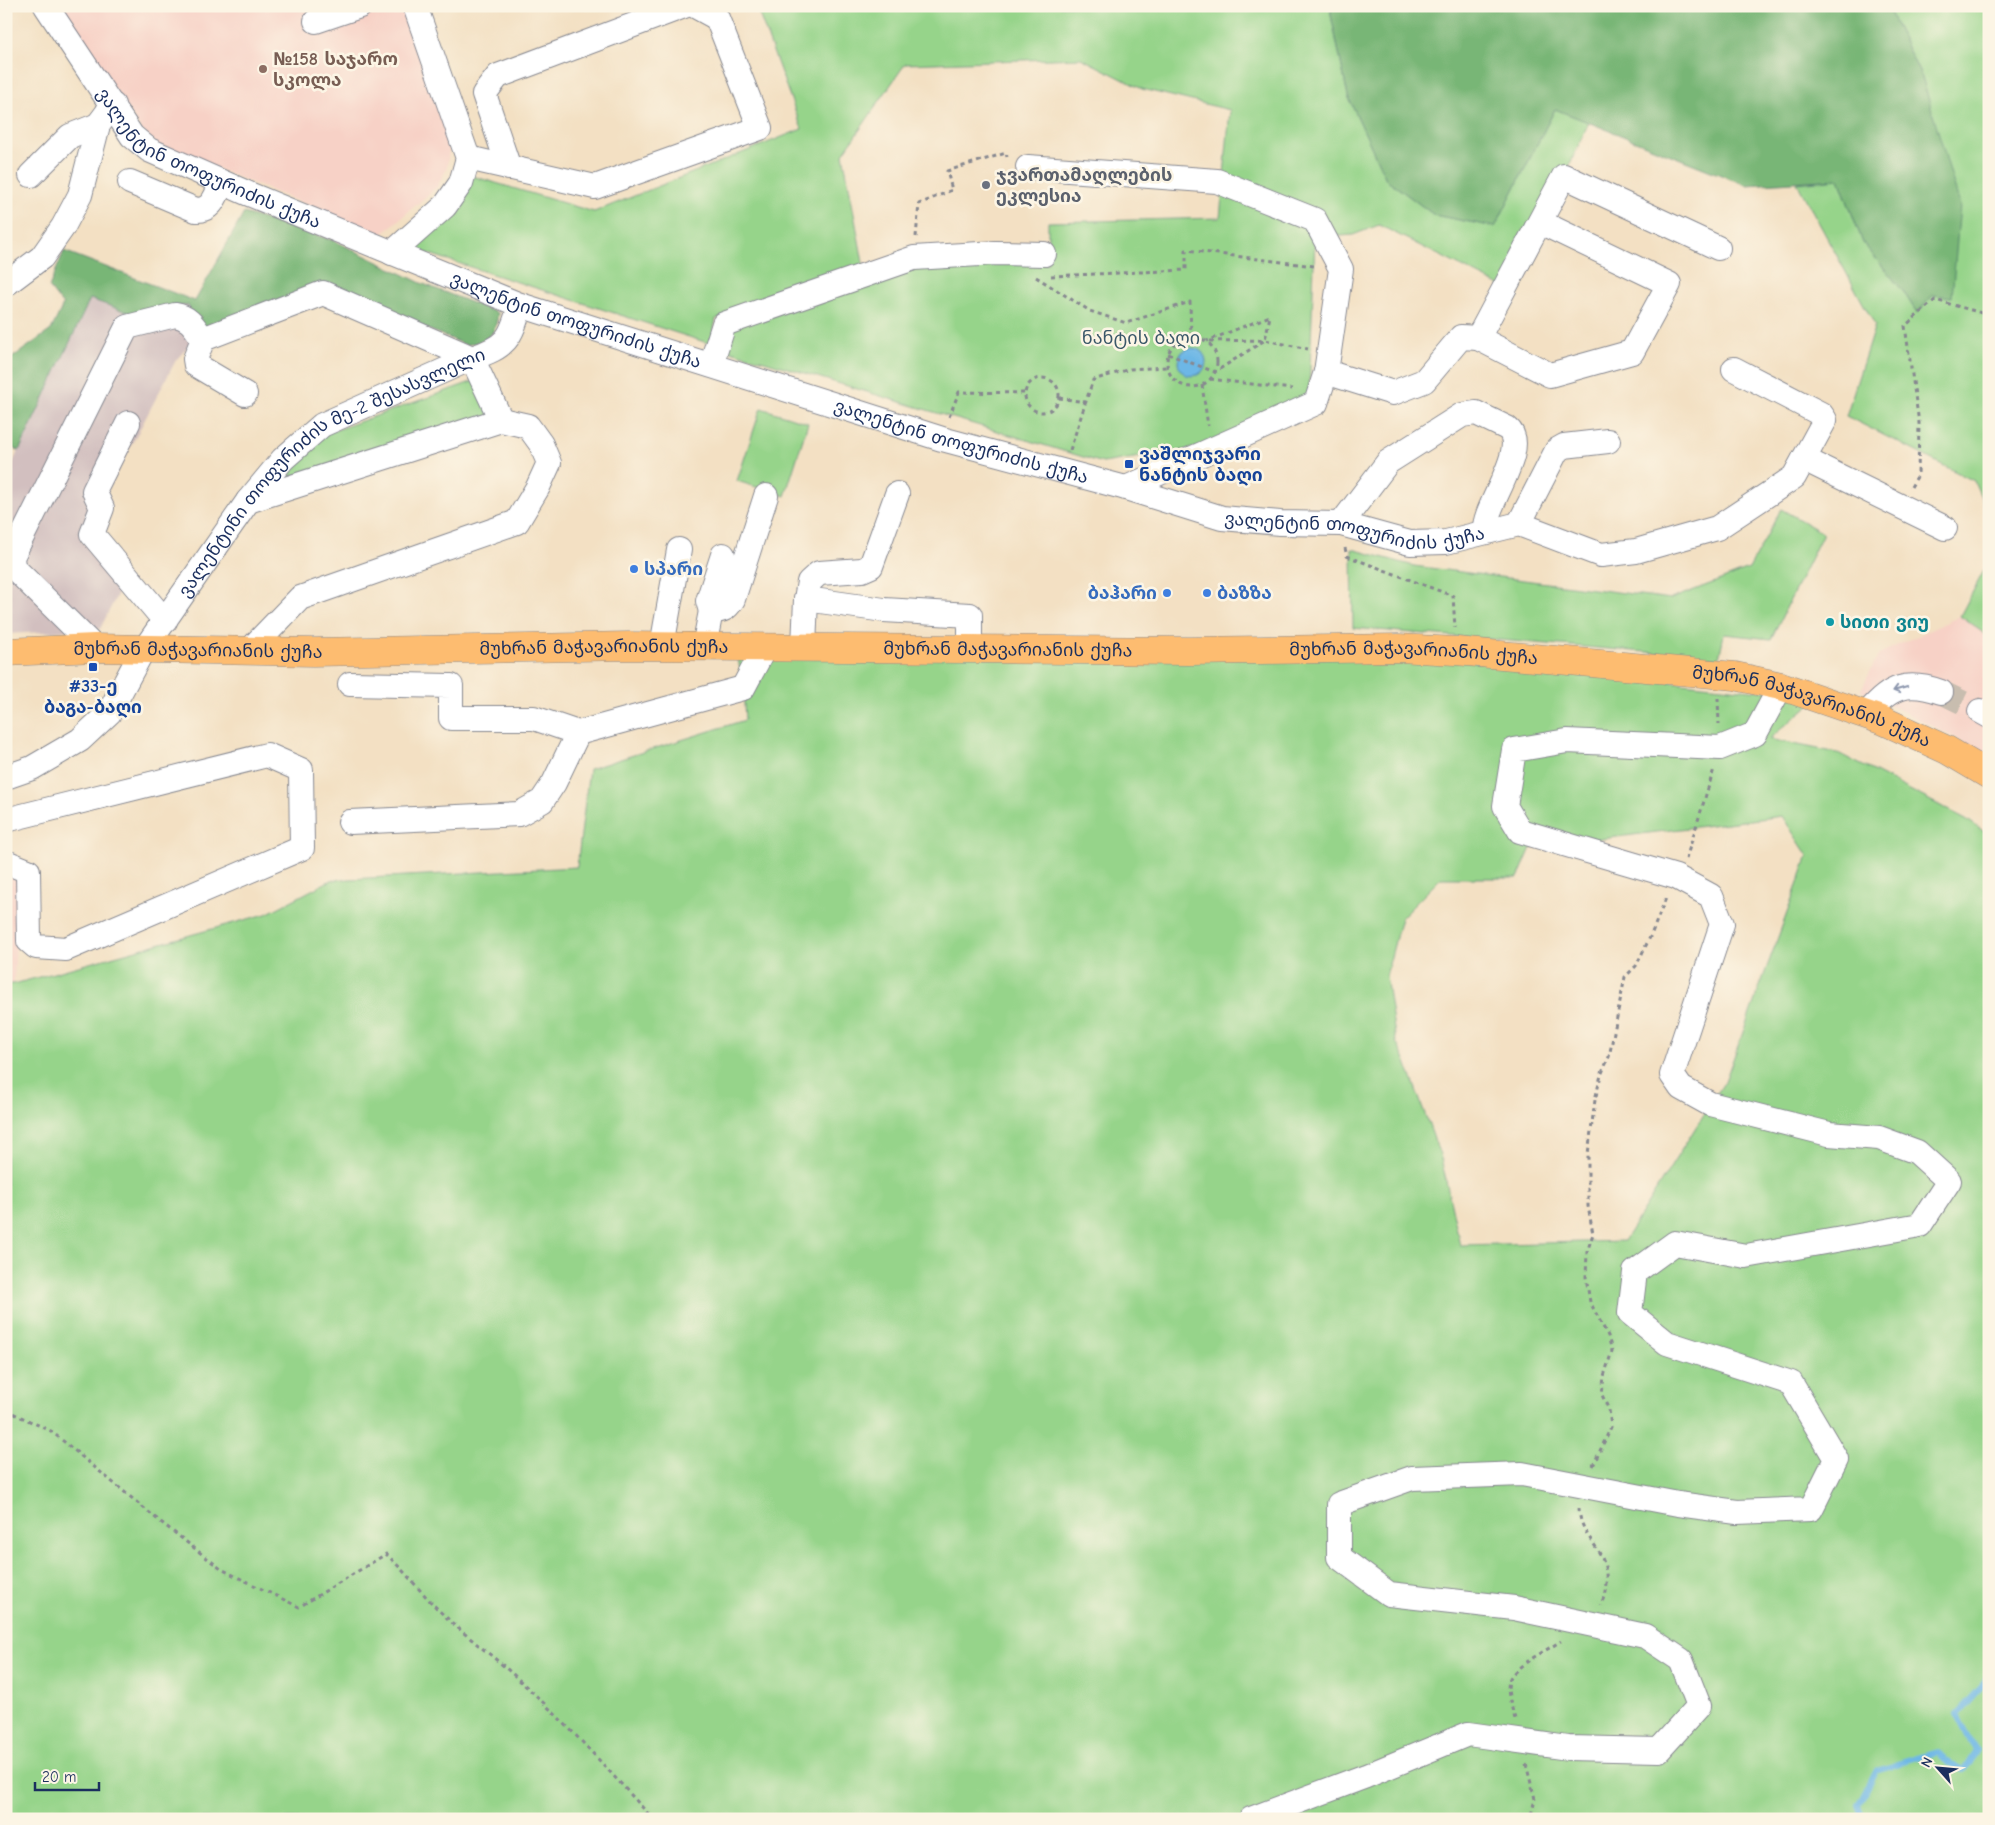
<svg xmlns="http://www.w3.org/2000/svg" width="1995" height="1825" font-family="'Comic Neue','Noto Sans Georgian',sans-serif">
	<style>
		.built { fill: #f7d1c6 }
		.industrial { fill: #d2bfbf }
		.green { fill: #96d48a; stroke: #588274; fill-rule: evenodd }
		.forest { fill: #78b676; stroke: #4a726a }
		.water { fill: #6db7e6; stroke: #4473a2 }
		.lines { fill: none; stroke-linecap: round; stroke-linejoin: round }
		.stream { stroke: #6db7e6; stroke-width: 6 }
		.minor-tunnel { stroke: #c8bdaf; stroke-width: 24; stroke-dasharray: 24 12; stroke-linecap: butt }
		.minor-casing { stroke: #878890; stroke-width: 26 }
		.major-casing { stroke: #878890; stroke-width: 29 }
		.path { stroke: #878890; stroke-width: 3; stroke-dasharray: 4 4; stroke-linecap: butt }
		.minor { stroke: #fff; stroke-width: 24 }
		.major { stroke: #fdbc70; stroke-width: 28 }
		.oneway { stroke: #8d97ae }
		.education-dot { fill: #8d6e63; stroke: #fcf5e5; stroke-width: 2 }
		.worship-dot { fill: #6b7280; stroke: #fcf5e5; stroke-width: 2 }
		.transit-dot { fill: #1a4fb4; stroke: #fcf5e5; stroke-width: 2 }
		.shop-dot { fill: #3f7fe0; stroke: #fcf5e5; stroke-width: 2 }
		.culture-dot { fill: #0f9aa8; stroke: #fcf5e5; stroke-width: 2 }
		.labels { text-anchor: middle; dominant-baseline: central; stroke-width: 5; stroke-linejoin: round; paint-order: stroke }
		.education-label { font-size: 18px; font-weight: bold; fill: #785e54; stroke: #fcf5e5; text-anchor: start }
		.street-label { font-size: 18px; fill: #1b2f5e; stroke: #fcf5e5 }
		.worship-label { font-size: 18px; font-weight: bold; fill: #5b616d; stroke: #fcf5e5; text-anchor: start }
		.park-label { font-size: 18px; fill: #3a5869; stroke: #fcf5e5 }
		.transit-label { font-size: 18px; font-weight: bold; fill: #164399; stroke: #fcf5e5; text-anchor: start }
		.shop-label { font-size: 18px; font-weight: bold; fill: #366cbe; stroke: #fcf5e5; text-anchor: start }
		.culture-label { font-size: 18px; font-weight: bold; fill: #0d838f; stroke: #fcf5e5; text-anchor: start }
	</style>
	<rect width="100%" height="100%" fill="#fcf5e5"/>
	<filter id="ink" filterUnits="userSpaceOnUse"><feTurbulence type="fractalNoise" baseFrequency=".02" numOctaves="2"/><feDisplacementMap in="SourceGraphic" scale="10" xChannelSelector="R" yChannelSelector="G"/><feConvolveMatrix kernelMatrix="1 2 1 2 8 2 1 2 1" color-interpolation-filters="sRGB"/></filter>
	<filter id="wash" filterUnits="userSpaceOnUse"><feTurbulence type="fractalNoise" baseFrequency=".0096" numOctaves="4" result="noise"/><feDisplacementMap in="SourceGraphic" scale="20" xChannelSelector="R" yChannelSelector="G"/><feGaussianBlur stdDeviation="1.12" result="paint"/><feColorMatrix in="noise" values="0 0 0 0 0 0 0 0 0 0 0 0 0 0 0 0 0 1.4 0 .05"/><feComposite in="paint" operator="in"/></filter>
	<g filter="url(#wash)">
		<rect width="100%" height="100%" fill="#f3e0c3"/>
		<!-- built -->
		<g class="built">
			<path d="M 56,6 L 407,6 L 450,143 L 447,168 L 437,187 L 381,235 L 158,145 L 143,132 Z"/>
			<path d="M 1960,616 L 1989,637 L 1989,759 L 1955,738 L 1861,690 L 1879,654 Z"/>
			<path d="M 6,868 L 19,878 L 14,984 L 6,984 Z"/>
		</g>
		<!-- industrial -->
		<path class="industrial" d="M 90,299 L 130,313 L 188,305 L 201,332 L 176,360 L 81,541 L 125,579 L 100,629 L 6,634 L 6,477 Z"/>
		<!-- green -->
		<g class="green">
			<path d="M 756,6 L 1331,6 L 1331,15 L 1348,96 L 1386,179 L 1434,215 L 1495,227 L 1555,109 L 1589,122 L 1564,177 L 1504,288 L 1379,225 L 1353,235 L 1315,238 L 1309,395 L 1201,447 L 1103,463 L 721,348 L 729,326 L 913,266 L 1048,263 L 1048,222 L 1220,218 L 1230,110 L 1142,89 L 1081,58 L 905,64 L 843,154 L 864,268 L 716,319 L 711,344 L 414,249 L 452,209 L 472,176 L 594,212 L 802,129 Z"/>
			<path d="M 1887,6 L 1989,6 L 1989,515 L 1974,481 L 1846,416 L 1875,325 L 1797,183 L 1839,179 L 1863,243 L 1903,291 L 1917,313 L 1933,295 L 1923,80 Z"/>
			<path d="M 477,380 L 491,416 L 285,479 L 325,434 Z"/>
			<path d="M 761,408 L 808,423 L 785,496 L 737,481 Z"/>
			<path d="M 1781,509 L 1823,533 L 1771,639 L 1724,634 L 1719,658 L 1353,628 L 1352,549 L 1414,566 L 1671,599 L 1749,569 Z"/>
			<path d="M 1989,561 L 1989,637 L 1960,616 Z"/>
			<path d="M 1341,648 L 1819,697 L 1769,739 L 1838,753 L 1966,819 L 1989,835 L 1989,1819 L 6,1819 L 6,984 L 14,984 L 266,914 L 331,880 L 577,867 L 589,769 L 745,720 L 743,688 L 738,658 ZM 1782,816 L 1808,856 L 1725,1081 L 1624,1241 L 1460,1245 L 1441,1158 L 1406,1062 L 1396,1042 L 1386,976 L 1401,918 L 1441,878 L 1518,878 L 1531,848 Z"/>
		</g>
		<!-- forest -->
		<g class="forest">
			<path d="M 1331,6 L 1887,6 L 1923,80 L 1960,205 L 1952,297 L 1933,295 L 1917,313 L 1903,291 L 1863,243 L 1839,179 L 1746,185 L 1555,109 L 1495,227 L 1434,215 L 1386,179 L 1348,96 L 1331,15 Z"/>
			<path d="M 244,213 L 335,241 L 421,283 L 498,313 C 495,337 489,340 466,345 L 321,285 L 201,332 L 188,305 L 130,313 L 90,299 L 19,451 L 6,445 L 6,362 L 51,330 L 63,305 L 49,287 L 64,251 L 195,301 Z"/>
		</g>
		<!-- water -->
		<circle class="water" cx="1192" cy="362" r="14"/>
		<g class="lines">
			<!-- stream -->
			<path class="stream" d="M 1864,1819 L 1859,1805 L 1877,1770 L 1937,1752 L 1963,1771 L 1976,1750 L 1957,1713 L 1989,1678"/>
		</g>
	</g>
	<g filter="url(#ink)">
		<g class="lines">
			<!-- minor-tunnel -->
			<path class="minor-tunnel" d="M 1941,692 L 1980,711"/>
			<defs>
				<g id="minor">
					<path id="s1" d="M 46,6 L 132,136 L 149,150 L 249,194 L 520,305 L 942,439 L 1126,488 L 1222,518 L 1280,523 L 1341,524 L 1410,543 L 1446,542 L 1519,524 L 1601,555 L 1636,551 L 1717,528 L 1794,477 L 1825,420 L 1821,414 L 1734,369"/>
					<path d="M 316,21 L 360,6"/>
					<path d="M 468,158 L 595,187 L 760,128 L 717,18 L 695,6"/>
					<path d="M 1028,167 L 1217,181 L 1315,220 L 1341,269 L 1326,372 L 1316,403 L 1126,488"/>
					<path d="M 509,168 L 484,94 L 498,76 L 684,6"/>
					<path d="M 31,175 L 70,136 L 98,125"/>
					<path d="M 130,182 L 196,210 C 212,211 216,195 222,183"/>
					<path d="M 392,253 L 445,206 L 461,183 L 468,158 L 415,6"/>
					<path d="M 6,284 L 42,257 L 63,227 L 80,195 L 98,125 L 113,105"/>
					<path d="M 1478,338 L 1550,375 L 1632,352 L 1669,284 L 1540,222"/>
					<path d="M 711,365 L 724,324 L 914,258 L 996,253 L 1044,254"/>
					<path d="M 1326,372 L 1393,393 L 1424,381 L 1461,337 L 1478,338 L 1564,176 L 1718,248"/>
					<path d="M 245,394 L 196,365 L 195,359 L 203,339 L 323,293 L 472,358 L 501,420"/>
					<path d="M 128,423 L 94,491 L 102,508 L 92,534 L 165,621"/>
					<path d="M 1804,459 L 1945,528"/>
					<path d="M 897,494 L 871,566 L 862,570 L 819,573 L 809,582 L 806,599 L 884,610 L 970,615 L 970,648"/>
					<path d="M 1341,524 L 1388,462 L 1462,415 L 1476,413 L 1507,428 C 1532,447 1481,509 1485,532"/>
					<path d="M 1519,524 L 1557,450 L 1564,446 L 1608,441"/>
					<path d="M 723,555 L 708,601 L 711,611 C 723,611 727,609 733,599 L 766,496"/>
					<path d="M 662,646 L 679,550"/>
					<path d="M 704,647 L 711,611"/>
					<path d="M 804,647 L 806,599"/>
					<path d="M 95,648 L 13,567 L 12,557 L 127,327 L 175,315 C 190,317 195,328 203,339"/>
					<path d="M 248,652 L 300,598 L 517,522 L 538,487 L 549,463 L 541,444 L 528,426 L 501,420 L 248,501"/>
					<path d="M 350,684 L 451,686 L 451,718 L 534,718 L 578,733"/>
					<path d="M 1980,711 L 1989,716"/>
					<path d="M 1867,714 C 1890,686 1907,680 1941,692"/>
					<path id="s2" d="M 6,777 L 32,768 L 80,740 L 109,713 L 139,657 L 248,501 L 283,459 L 322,425 L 472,358 C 506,347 511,339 520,305"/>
					<path d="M 6,820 L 267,755 L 301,770 L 302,848 L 66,949 L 36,947 L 29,941 L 28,871 L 6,862"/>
					<path d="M 350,822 L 519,814 L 542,801 L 554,783 L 578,733 L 743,688 L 765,647"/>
					<path d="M 1251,1819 L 1366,1776 L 1468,1734 L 1568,1748 L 1659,1750 L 1699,1706 L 1681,1660 L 1645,1636 L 1514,1608 L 1389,1594 L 1339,1557 L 1339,1504 L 1412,1478 L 1522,1474 L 1678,1504 L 1737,1512 L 1811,1509 L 1836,1459 L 1791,1383 L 1667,1343 L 1630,1313 L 1635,1272 L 1675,1243 L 1746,1256 L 1920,1225 L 1949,1181 L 1917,1152 L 1879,1138 L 1829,1134 L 1710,1104 L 1681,1088 L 1672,1075 L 1722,924 L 1711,896 L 1676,877 L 1520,831 L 1505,806 L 1514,750 L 1567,741 L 1720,748 L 1755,734 L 1781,686"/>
				</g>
				<g id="major">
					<path id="s3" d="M 6,652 L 95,648 L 313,652 L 628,646 L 1189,651 L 1398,648 L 1456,651 L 1735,676 L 1781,686 L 1884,721 L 1947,750 L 1989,775"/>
				</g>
			</defs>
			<!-- minor casing -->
			<use href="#minor" class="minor-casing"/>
			<!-- major casing -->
			<use href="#major" class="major-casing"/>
			<!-- path -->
			<g class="path">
				<path d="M 916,237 L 919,204 L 952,190 L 947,171 L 1006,153 L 1007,157"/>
				<path d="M 1051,276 L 1186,270 L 1186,250 L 1314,266"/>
				<path d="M 1036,277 L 1090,311 L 1126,323 L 1190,302 L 1191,336"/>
				<circle cx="1192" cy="362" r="25"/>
				<path d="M 1210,341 L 1265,340 L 1308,349"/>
				<path d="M 1168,354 L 1215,372 L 1265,340 L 1270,316 L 1207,341"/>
				<circle cx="1042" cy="395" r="17"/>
				<path d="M 1210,379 L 1292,389"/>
				<path d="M 1202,385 L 1208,426"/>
				<path d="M 1059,398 L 1085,402"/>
				<path d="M 949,417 L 959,392 L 1025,393"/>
				<path d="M 1070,450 L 1093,380 L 1130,369 L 1167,367"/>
				<path d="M 1911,487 L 1918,475 L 1919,423 L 1905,326 L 1935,300 L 1989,315"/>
				<path d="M 1345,548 L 1347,556 L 1453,596 L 1455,628"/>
				<path d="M 1718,698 L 1719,724"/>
				<path d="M 1686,859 L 1714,769"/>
				<path d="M 6,1410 L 51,1431 L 157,1519 L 221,1569 L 299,1607 L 386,1554 C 408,1574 424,1597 446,1617 C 469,1639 495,1657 518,1679 C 566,1722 609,1771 653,1819"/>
				<path d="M 1593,1466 L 1611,1427 L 1609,1410 L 1602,1395 L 1604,1376 L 1612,1351 L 1608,1336 L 1590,1302 L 1586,1277 L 1587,1252 L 1593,1234 L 1588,1206 L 1588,1154 L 1595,1100 L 1601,1075 L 1609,1057 L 1625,977 L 1636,966 L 1651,935 L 1666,898"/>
				<path d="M 1579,1508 C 1580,1540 1609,1548 1606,1583 C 1605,1591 1605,1598 1600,1605"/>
				<path d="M 1515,1719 C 1512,1708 1506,1692 1509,1681 C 1512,1667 1549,1649 1561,1641"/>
				<path d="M 1526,1764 L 1535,1799 L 1530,1819"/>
			</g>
			<!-- minor -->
			<use href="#minor" class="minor"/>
			<!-- major -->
			<use href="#major" class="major"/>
		</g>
		<!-- one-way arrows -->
		<defs><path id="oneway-shaft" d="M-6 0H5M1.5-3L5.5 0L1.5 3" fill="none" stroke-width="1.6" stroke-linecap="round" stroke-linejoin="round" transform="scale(1.25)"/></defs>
		<use class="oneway" href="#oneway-shaft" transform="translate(1900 689) rotate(164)"/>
	</g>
	<!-- markers -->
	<circle class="education-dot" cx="263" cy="69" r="5"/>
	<circle class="worship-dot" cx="986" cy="185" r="5"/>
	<g class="transit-dot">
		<rect x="1124" y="459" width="10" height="10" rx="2.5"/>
		<rect x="88" y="662" width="10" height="10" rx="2.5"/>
	</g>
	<g class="shop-dot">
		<circle cx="634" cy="569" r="5"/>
		<circle cx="1167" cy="593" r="5"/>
		<circle cx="1207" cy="593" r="5"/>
	</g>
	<circle class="culture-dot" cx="1830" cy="622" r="5"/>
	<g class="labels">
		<!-- education labels -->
		<g class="education-label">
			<text x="273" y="59">№158 საჯარო<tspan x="273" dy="21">სკოლა</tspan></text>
		</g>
		<!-- street labels -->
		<g class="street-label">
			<text stroke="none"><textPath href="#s1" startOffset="232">ვალენტინ თოფურიძის ქუჩა</textPath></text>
			<text stroke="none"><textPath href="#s1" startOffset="638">ვალენტინ თოფურიძის ქუჩა</textPath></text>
			<text stroke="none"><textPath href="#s1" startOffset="1042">ვალენტინ თოფურიძის ქუჩა</textPath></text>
			<text stroke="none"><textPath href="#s2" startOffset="461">ვალენტინი თოფურიძის მე-2 შესასვლელი</textPath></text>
			<text stroke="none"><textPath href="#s1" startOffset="1448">ვალენტინ თოფურიძის ქუჩა</textPath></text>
			<text stroke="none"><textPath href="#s3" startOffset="598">მუხრან მაჭავარიანის ქუჩა</textPath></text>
			<text stroke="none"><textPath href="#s3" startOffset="1002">მუხრან მაჭავარიანის ქუჩა</textPath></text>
			<text stroke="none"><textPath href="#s3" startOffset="192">მუხრან მაჭავარიანის ქუჩა</textPath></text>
			<text stroke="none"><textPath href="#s3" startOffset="1408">მუხრან მაჭავარიანის ქუჩა</textPath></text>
			<text stroke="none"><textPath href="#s3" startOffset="1812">მუხრან მაჭავარიანის ქუჩა</textPath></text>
		</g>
		<!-- worship labels -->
		<g class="worship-label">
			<text x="996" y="175">ჯვართამაღლების<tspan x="996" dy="21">ეკლესია</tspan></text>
		</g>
		<!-- park labels -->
		<g class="park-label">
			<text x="1141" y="338">ნანტის ბაღი</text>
		</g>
		<!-- transit labels -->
		<g class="transit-label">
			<text x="1139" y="454">ვაშლიჯვარი<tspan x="1139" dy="21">ნანტის ბაღი</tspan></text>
			<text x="93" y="686" text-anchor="middle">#33-ე<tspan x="93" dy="21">ბაგა-ბაღი</tspan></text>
		</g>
		<!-- shop labels -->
		<g class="shop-label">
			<text x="644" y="569">სპარი</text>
			<text x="1157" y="593" text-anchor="end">ბაჰარი</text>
			<text x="1217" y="593">ბაზზა</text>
		</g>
		<!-- culture labels -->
		<g class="culture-label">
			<text x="1840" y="622">სითი ვიუ</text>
		</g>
	</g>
	<!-- margin -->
	<rect width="1995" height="1825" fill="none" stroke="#fcf5e5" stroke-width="25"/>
	<!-- north arrow -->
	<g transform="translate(1938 1768) rotate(297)" stroke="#fcf5e5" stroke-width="4" paint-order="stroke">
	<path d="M0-4L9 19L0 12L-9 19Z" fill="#1b2f5e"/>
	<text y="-8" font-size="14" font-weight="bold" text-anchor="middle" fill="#1b2f5e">N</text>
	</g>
	<!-- scale -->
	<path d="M35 1782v8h64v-8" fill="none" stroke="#1b2f5e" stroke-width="2.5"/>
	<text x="42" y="1782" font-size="15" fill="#1b2f5e" stroke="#fcf5e5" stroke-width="4" paint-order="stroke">20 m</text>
</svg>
